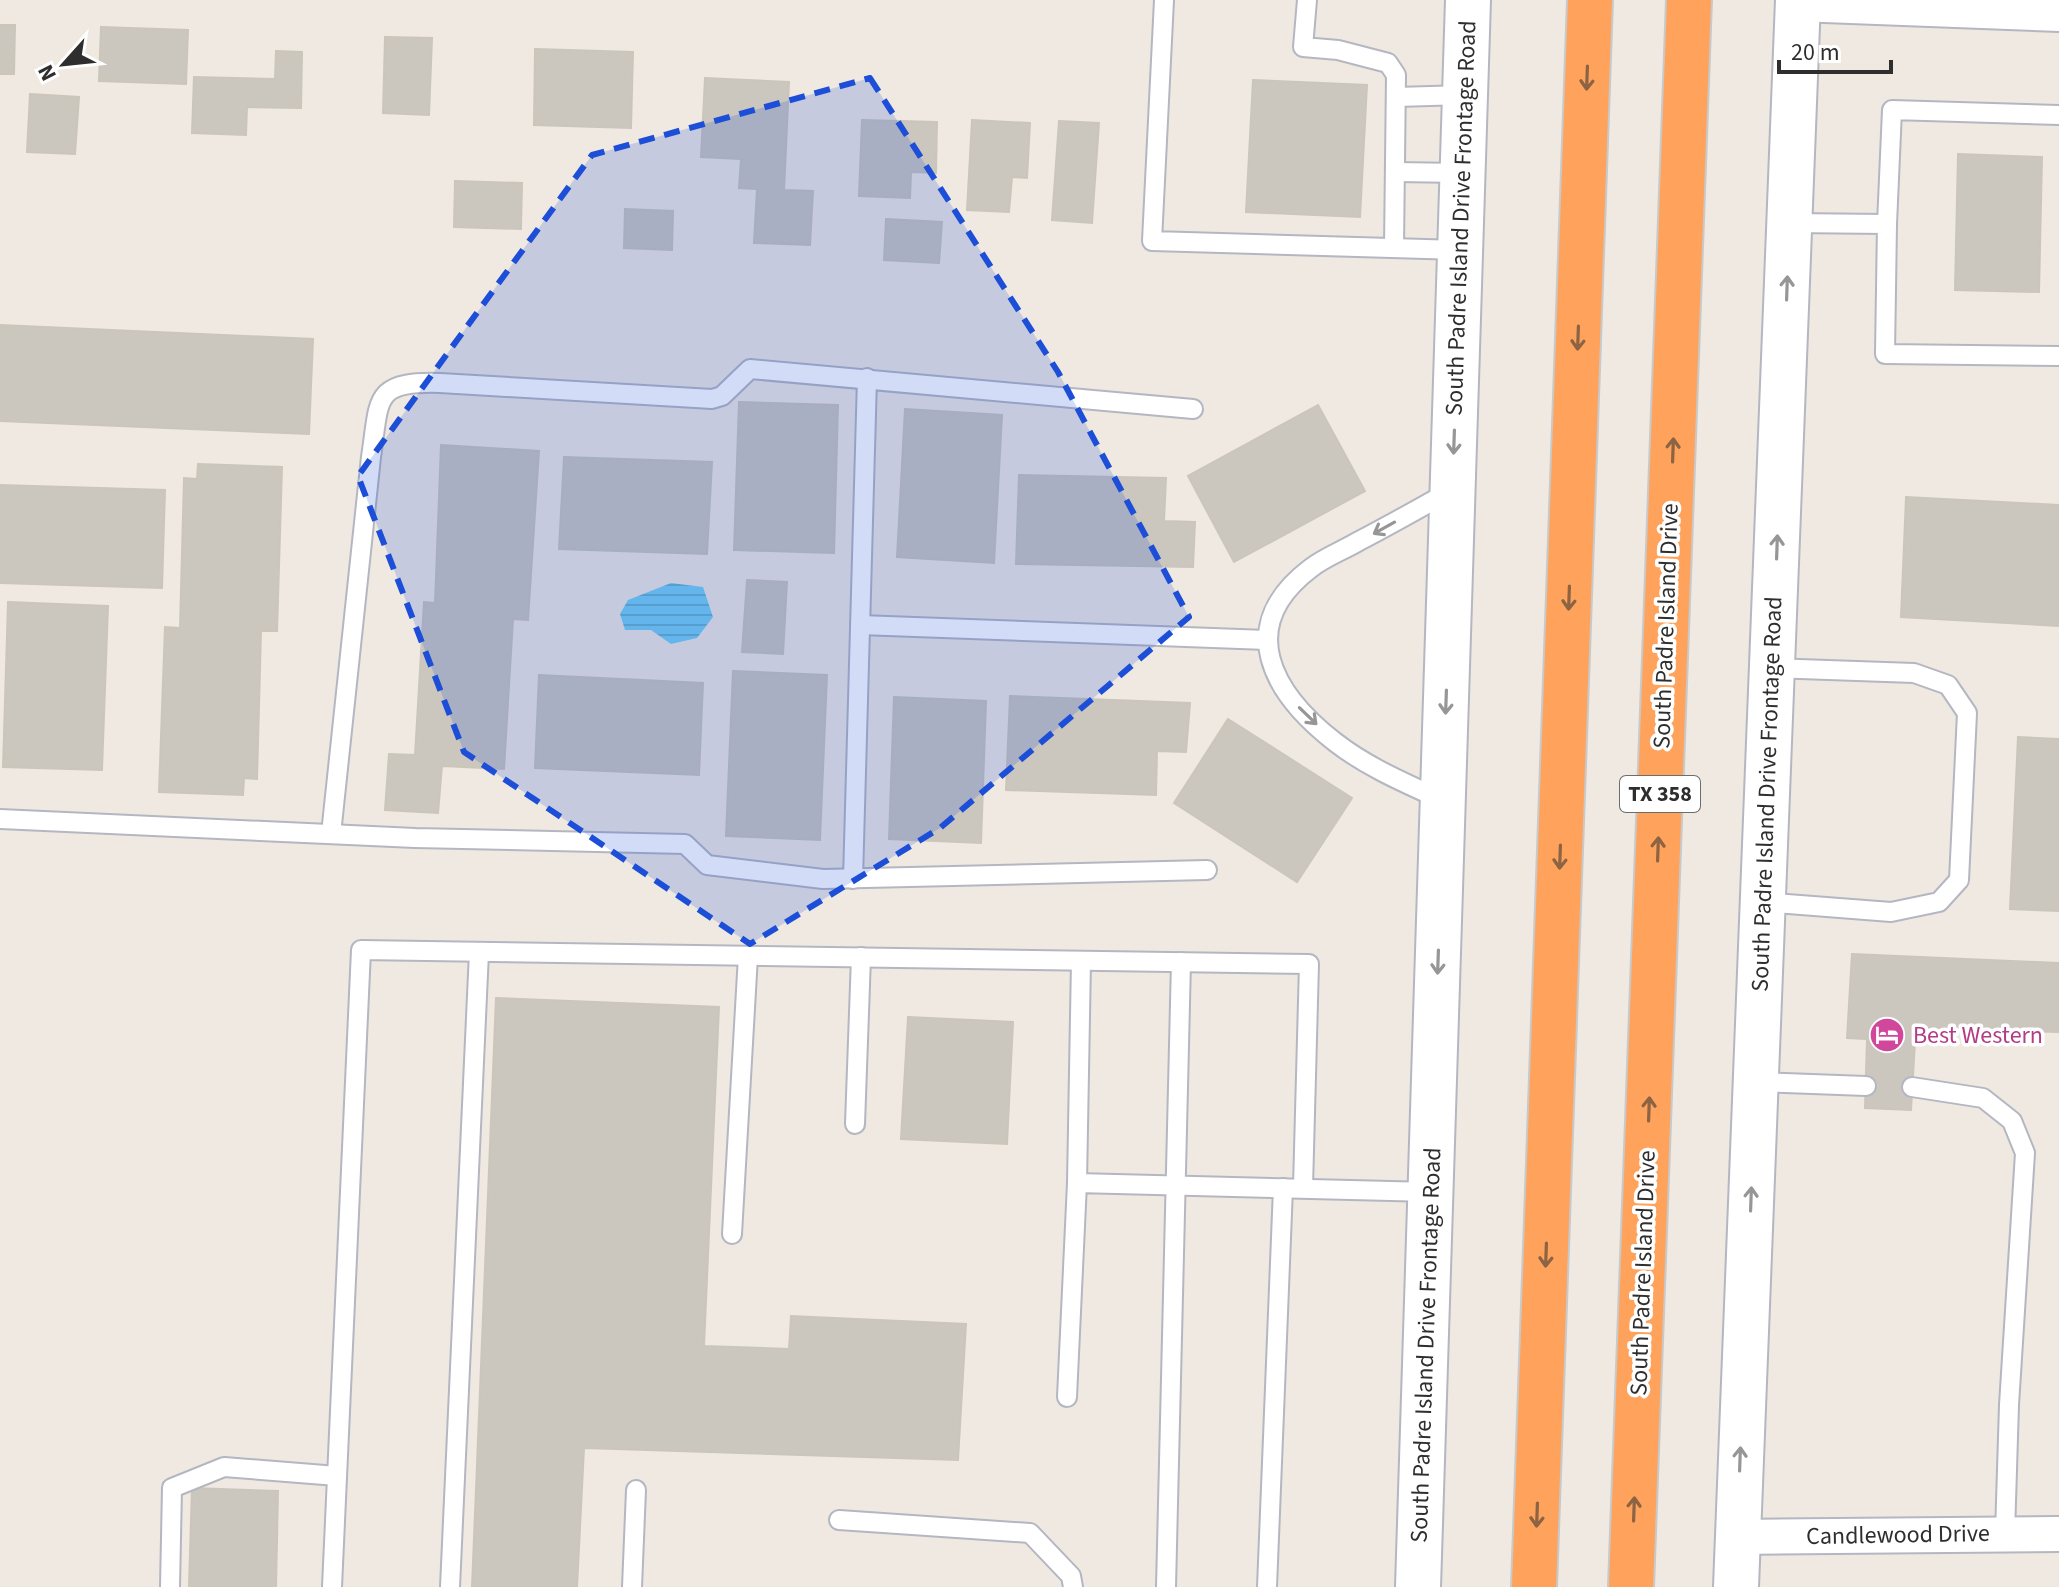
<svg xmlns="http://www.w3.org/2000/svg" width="2059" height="1587" font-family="'Source Sans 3',sans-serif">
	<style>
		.water { fill: url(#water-rules) }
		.building { fill: #cbc7bf; stroke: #cbc5ba; stroke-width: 2 }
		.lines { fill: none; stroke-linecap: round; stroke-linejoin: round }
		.lane-casing { stroke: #b4b7c1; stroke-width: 22 }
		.street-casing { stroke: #b4b7c1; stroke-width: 38 }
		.secondary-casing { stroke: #b4b7c1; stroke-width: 48 }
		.highway-casing { stroke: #c9c9c9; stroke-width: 48 }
		.lane { stroke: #fff; stroke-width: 18 }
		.street { stroke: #fff; stroke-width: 34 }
		.secondary { stroke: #fff; stroke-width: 44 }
		.highway { stroke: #ffa35c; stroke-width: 44 }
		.oneway { stroke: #8c6343 }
		.oneway2 { stroke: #969696 }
		.marked { fill: #1d4ed8; fill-opacity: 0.2; stroke: #1d4ed8; stroke-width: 6; stroke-dasharray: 16 10; stroke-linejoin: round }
		.labels { text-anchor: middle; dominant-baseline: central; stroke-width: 7; stroke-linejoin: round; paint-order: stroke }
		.shield { fill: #fff; stroke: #6d6d6d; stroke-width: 2 }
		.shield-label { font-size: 22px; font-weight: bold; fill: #2e2e2e }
		.street-label { font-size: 24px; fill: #2e2e2e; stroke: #fff }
		.hotel-label { font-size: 24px; fill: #b23c85; stroke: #fff; text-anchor: start }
	</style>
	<defs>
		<pattern id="water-rules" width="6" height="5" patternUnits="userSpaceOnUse" patternTransform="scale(2)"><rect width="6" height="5" fill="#75cff0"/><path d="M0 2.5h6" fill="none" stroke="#66b2ce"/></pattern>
	</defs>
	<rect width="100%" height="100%" fill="#efe9e1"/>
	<!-- water -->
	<path class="water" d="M 671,583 L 703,587 L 713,617 L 697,638 L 671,644 L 651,630 L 625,630 L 620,614 L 628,600 Z"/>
	<!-- building -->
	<g class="building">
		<path d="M 0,25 L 15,25 L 14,74 L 0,74 Z"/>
		<path d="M 101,27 L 188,30 L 186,84 L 99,81 Z"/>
		<path d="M 385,37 L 432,38 L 429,115 L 383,113 Z"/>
		<path d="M 535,49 L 633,52 L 631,128 L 534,125 Z"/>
		<path d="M 276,51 L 302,52 L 301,108 L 247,107 L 246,135 L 192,133 L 194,77 L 275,79 Z"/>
		<path d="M 705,78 L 789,82 L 784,190 L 813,191 L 810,245 L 754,243 L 757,189 L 739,188 L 741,159 L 701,157 Z"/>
		<path d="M 1253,80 L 1367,85 L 1360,217 L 1246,212 Z"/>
		<path d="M 30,94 L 79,97 L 75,154 L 27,152 Z"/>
		<path d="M 862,120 L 937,122 L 936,173 L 911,172 L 910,198 L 859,196 Z"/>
		<path d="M 972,120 L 1030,123 L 1027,178 L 1012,177 L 1009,212 L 967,210 Z"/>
		<path d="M 1059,121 L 1099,123 L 1092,223 L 1052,220 Z"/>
		<path d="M 1958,154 L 2042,157 L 2039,292 L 1955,290 Z"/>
		<path d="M 455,181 L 522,183 L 521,229 L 454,227 Z"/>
		<path d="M 625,209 L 673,211 L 672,250 L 624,248 Z"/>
		<path d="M 886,219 L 942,222 L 939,263 L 884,260 Z"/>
		<path d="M 0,325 L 313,339 L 309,434 L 0,421 Z"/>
		<path d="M 739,402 L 838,405 L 834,553 L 734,550 Z"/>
		<path d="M 1318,405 L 1365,491 L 1234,562 L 1188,476 Z"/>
		<path d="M 905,409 L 1002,415 L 994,563 L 897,557 Z"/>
		<path d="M 441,445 L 539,451 L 528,620 L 513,619 L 504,769 L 442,766 L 438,813 L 385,810 L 389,754 L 415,755 L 424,602 L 435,603 Z"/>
		<path d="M 564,457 L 712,462 L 707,554 L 559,549 Z"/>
		<path d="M 198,464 L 282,467 L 277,631 L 261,631 L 257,779 L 244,778 L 243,795 L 159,792 L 165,627 L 180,628 L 184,478 L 197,479 Z"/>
		<path d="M 1019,475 L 1166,478 L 1164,521 L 1195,522 L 1193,567 L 1016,564 Z"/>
		<path d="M 0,485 L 165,490 L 162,588 L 0,583 Z"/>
		<path d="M 1906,497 L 2059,505 L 2059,626 L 1901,617 Z"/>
		<path d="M 747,580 L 787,582 L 783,654 L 742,652 Z"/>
		<path d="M 8,602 L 108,606 L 102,770 L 3,767 Z"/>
		<path d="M 733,671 L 827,675 L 820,840 L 726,836 Z"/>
		<path d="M 539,675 L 703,683 L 699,775 L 535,768 Z"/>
		<path d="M 1010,696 L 1190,703 L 1186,752 L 1157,751 L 1156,795 L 1006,790 Z"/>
		<path d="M 894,697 L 986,701 L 981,843 L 889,839 Z"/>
		<path d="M 1228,719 L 1352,798 L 1297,882 L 1174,803 Z"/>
		<path d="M 2018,737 L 2059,739 L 2059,911 L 2010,909 Z"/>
		<path d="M 1852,954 L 2059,963 L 2059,1032 L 1928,1028 L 1926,1041 L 1915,1041 L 1911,1110 L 1865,1108 L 1867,1039 L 1847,1038 Z"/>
		<path d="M 496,998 L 719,1007 L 704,1346 L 789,1349 L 791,1316 L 966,1324 L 958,1460 L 584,1448 L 577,1587 L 472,1587 Z"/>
		<path d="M 908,1017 L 1013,1022 L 1007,1144 L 901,1139 Z"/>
		<path d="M 192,1488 L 278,1491 L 276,1587 L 189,1587 Z"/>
	</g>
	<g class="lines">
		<defs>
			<g id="lane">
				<path d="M 1164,0 L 1152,241 L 1460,250"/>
				<path d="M 1307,0 L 1303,47 L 1338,50 L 1388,63 L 1396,75 L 1394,247"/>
				<path d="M 1396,97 L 1465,95"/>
				<path d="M 1395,172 L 1462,173"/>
				<path d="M 1789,223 L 1887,224 L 1885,354 L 2059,356"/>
				<path d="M 1887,224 L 1892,110 L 2059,115"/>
				<path d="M 860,625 L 1267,640"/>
				<path d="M 1442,800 C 1405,783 1367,767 1335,742 C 1272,693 1234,626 1311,568 C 1325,557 1344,550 1359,541 C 1390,525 1420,508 1450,491"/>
				<path d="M 0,819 L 415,838 L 685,844 L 707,865 L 823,879 L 1207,870"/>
				<path d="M 331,834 L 371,457 C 380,399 372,381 440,383 L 712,399 L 722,396 L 750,369 L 1193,409"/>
				<path d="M 853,879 L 867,378"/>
				<path d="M 1762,902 L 1891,912 L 1939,902 L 1959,880 L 1967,713 L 1948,685 L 1914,673 L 1772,668"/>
				<path d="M 1757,1082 L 1866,1086"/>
				<path d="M 1912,1087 L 1983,1098 L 2012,1121 L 2025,1153 L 2009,1405 L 2005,1534"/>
				<path d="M 855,1124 L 861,957"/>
				<path d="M 1077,1183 L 1081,961"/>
				<path d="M 732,1234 L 748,956"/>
				<path d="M 1067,1397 L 1077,1183 L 1431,1192"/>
				<path d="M 839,1520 L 1030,1533 L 1071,1576 L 1073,1587"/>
				<path d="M 170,1587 L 172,1488 L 224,1467 L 337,1476"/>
				<path d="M 332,1587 L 361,950 L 1309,964 L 1303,1187"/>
				<path d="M 450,1587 L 479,952"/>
				<path d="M 632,1587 L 636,1490"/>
				<path d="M 1166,1587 L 1181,962"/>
				<path d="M 1267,1587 L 1283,1188"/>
			</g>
			<g id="street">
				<path d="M 1798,4 L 2059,14"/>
				<path d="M 1737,1537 L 2059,1534"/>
			</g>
			<g id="secondary">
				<path d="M 1418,1587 L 1468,0"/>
				<path d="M 1736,1587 L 1798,0"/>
			</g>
			<g id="highway">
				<path d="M 1534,1587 L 1590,0"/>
				<path d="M 1631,1587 L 1689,0"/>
			</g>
		</defs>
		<!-- lane casing -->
		<use href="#lane" class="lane-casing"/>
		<!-- street casing -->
		<use href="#street" class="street-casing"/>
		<!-- secondary casing -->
		<use href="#secondary" class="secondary-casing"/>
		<!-- highway casing -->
		<use href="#highway" class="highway-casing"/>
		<!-- lane -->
		<use href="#lane" class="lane"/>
		<!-- street -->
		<use href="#street" class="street"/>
		<!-- secondary -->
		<use href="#secondary" class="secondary"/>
		<!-- highway -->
		<use href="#highway" class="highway"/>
	</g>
	<!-- one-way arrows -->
	<defs><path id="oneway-shaft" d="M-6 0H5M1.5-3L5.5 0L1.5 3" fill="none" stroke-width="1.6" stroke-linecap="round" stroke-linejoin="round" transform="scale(2)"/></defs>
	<g class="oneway">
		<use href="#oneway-shaft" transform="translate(1587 78) rotate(92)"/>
		<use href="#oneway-shaft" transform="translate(1578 338) rotate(92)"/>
		<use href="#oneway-shaft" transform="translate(1673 450) rotate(-88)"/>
		<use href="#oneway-shaft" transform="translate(1569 598) rotate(92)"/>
		<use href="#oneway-shaft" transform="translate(1658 849) rotate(-88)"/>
		<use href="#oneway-shaft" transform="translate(1560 857) rotate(92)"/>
		<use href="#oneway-shaft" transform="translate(1649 1109) rotate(-88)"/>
		<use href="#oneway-shaft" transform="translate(1546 1255) rotate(92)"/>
		<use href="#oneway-shaft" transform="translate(1634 1509) rotate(-88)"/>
		<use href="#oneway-shaft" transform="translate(1537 1515) rotate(92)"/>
	</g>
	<g class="oneway2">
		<use href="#oneway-shaft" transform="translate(1787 288) rotate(-88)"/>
		<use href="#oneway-shaft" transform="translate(1454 442) rotate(92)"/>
		<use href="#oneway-shaft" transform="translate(1384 528) rotate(151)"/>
		<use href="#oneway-shaft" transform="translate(1777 547) rotate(-88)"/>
		<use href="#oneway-shaft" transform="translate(1446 702) rotate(92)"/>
		<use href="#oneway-shaft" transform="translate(1308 716) rotate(44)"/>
		<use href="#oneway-shaft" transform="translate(1438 962) rotate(92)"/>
		<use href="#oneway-shaft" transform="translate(1751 1199) rotate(-88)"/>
		<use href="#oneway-shaft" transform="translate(1740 1459) rotate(-88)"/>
	</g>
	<!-- marked area -->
	<path class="marked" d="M 870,78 L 1058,372 L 1189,617 L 940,828 L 750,944 L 464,752 L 358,476 L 592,155 Z"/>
	<!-- icons -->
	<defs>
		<symbol id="hotel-disc" viewBox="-11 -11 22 22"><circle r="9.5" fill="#d1479c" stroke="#fff"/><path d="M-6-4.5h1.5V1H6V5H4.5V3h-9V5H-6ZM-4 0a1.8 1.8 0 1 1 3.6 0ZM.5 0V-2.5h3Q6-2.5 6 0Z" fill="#fff"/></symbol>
	</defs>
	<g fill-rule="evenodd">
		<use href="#hotel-disc" x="1867" y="1015" width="40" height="40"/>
	</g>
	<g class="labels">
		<!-- shield labels -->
		<rect class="shield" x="1620" y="776" width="80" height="36" rx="6"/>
		<g class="shield-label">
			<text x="1660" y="794">TX 358</text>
		</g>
		<!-- street labels -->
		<g class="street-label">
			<text transform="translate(1461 218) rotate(-88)">South Padre Island Drive Frontage Road</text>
			<text transform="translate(1666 626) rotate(-88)">South Padre Island Drive</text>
			<text transform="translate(1767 794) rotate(-88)">South Padre Island Drive Frontage Road</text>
			<text transform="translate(1643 1273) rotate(-88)">South Padre Island Drive</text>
			<text transform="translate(1426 1345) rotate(-88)">South Padre Island Drive Frontage Road</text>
			<text transform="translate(1898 1535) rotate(-1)">Candlewood Drive</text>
		</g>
		<!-- hotel labels -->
		<g class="hotel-label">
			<text x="1913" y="1035">Best Western</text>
		</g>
	</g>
	<!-- north arrow -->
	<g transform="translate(64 64) rotate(243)" stroke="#ffffff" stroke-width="6" paint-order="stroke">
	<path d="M0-6L14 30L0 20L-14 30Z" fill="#2e2e2e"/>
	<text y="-12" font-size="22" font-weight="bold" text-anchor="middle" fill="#2e2e2e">N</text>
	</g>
	<!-- scale -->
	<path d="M1779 60v12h112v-12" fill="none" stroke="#2e2e2e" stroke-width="4"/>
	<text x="1791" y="60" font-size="24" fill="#2e2e2e" stroke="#ffffff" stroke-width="6" paint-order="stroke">20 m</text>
</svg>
